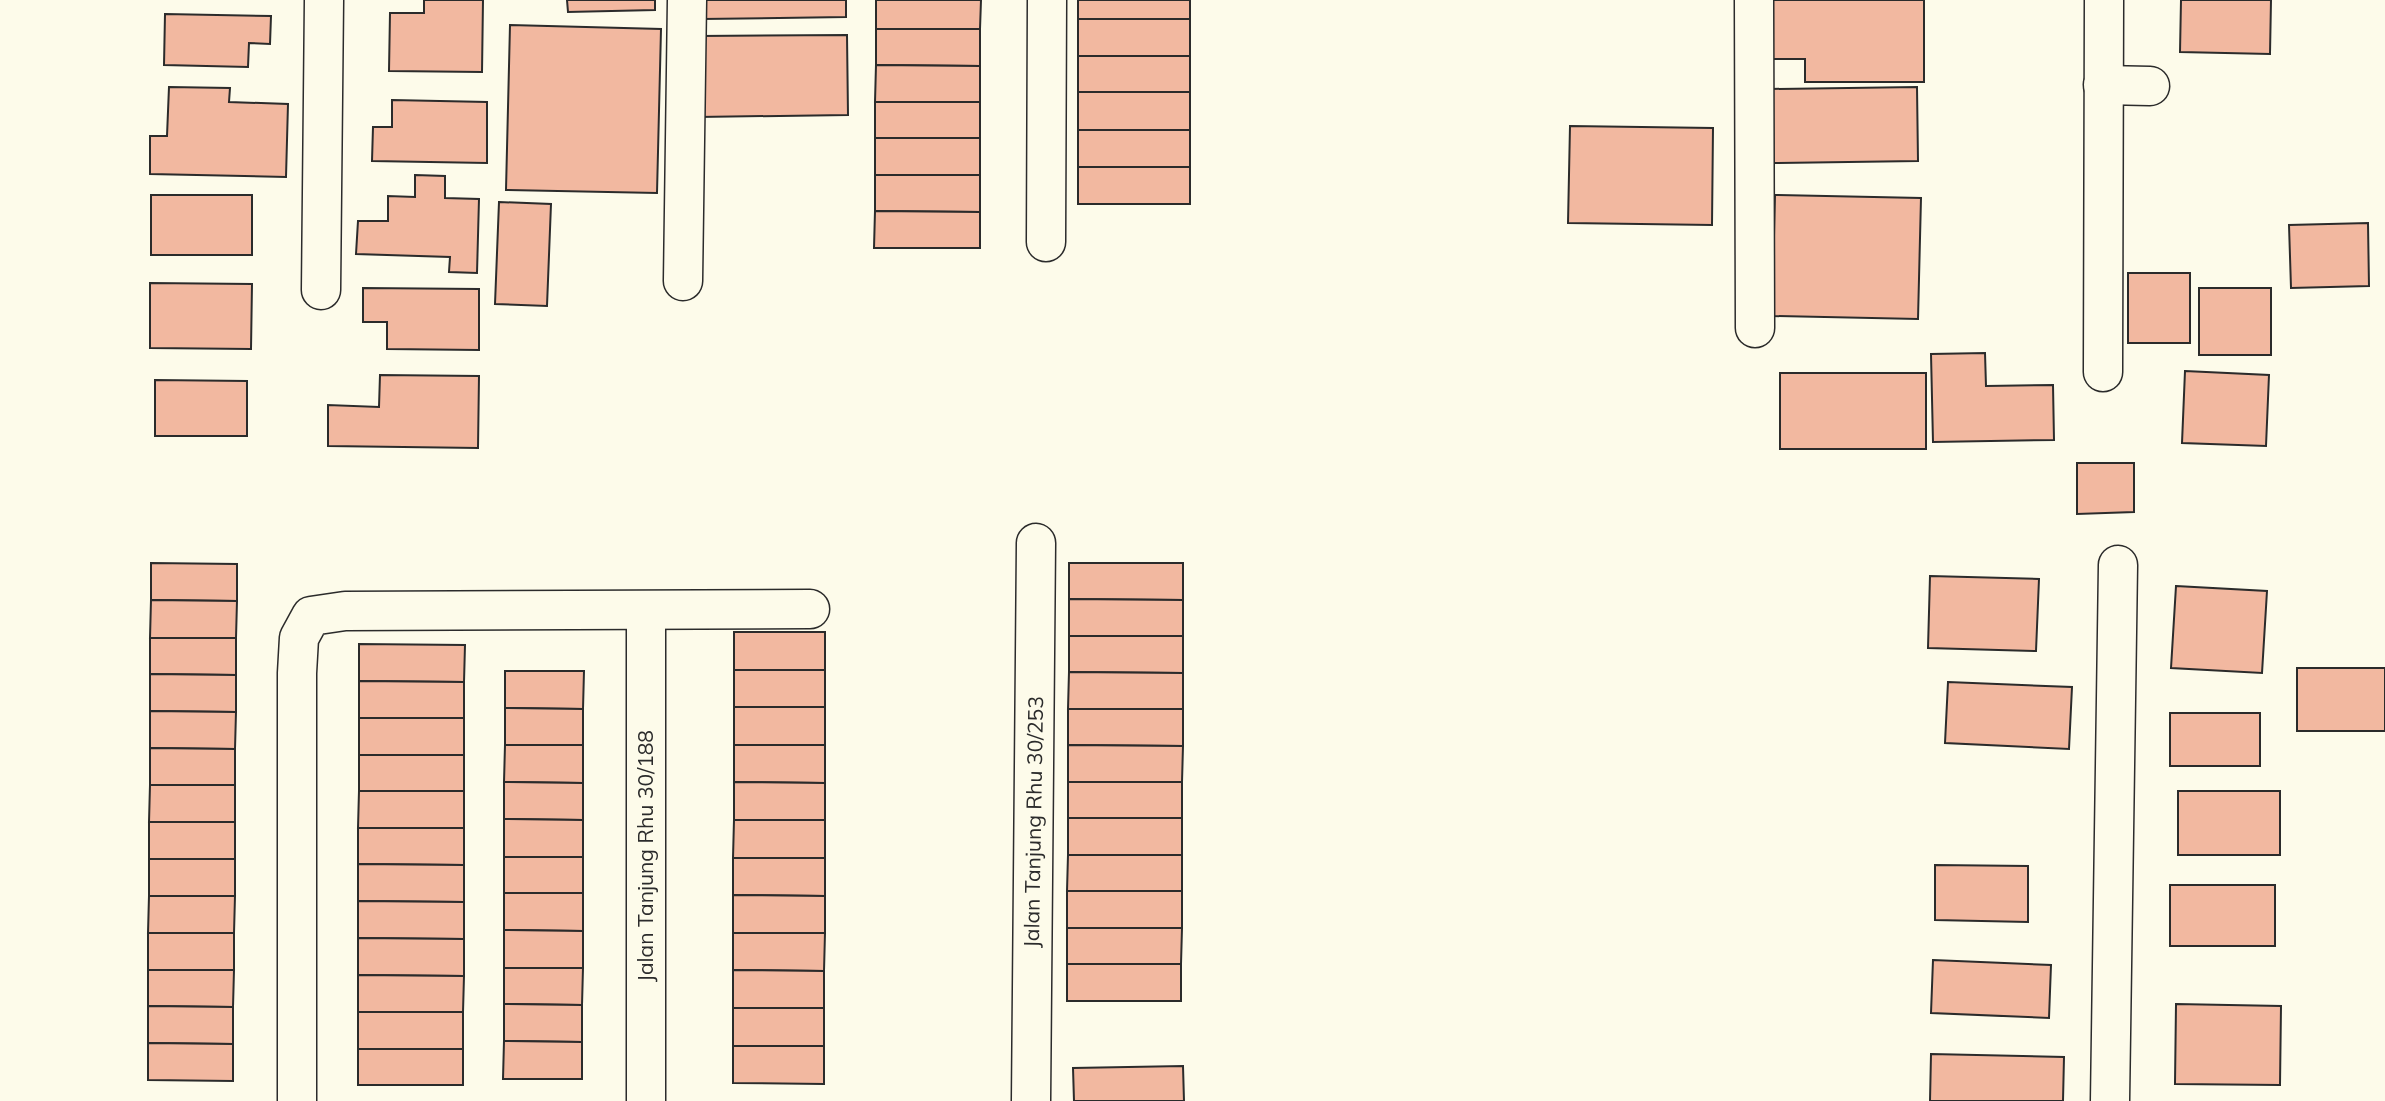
<svg xmlns="http://www.w3.org/2000/svg" width="2385" height="1101" font-family="Mulish,sans-serif">
	<style>
		.building { fill: #f2b8a0; stroke: #2b2b2b; stroke-width: 2 }
		.lines { fill: none; stroke-linecap: round; stroke-linejoin: round }
		.minor-casing { stroke: #2b2b2b; stroke-width: 41 }
		.minor { stroke: #fdfbea; stroke-width: 38 }
		.labels { text-anchor: middle; dominant-baseline: central; stroke-width: 5; stroke-linejoin: round; paint-order: stroke }
		.street-label { font-size: 21px; fill: #2b2b2b; stroke: #fdfbea }
	</style>
	<rect width="100%" height="100%" fill="#fdfbea"/>
	<!-- building -->
	<g class="building">
		<path d="M 424,0 L 483,0 L 482,72 L 389,71 L 390,13 L 424,13 Z"/>
		<path d="M 567,0 L 655,0 L 655,10 L 568,12 Z"/>
		<path d="M 702,0 L 846,0 L 846,17 L 702,19 Z"/>
		<path d="M 876,0 L 981,0 L 980,29 L 876,29 Z"/>
		<rect x="1078" y="0" width="112" height="19"/>
		<path d="M 1772,0 L 1924,0 L 1924,82 L 1805,82 L 1805,59 L 1772,59 Z"/>
		<path d="M 2181,0 L 2271,0 L 2270,54 L 2180,52 Z"/>
		<path d="M 165,14 L 271,16 L 270,44 L 249,43 L 248,67 L 164,65 Z"/>
		<rect x="1078" y="19" width="112" height="37"/>
		<path d="M 510,25 L 661,29 L 657,193 L 506,190 Z"/>
		<path d="M 876,29 L 980,29 L 980,66 L 876,65 Z"/>
		<path d="M 847,35 L 848,115 L 698,117 L 698,36 Z"/>
		<rect x="1078" y="56" width="112" height="36"/>
		<path d="M 876,65 L 980,66 L 980,102 L 875,102 Z"/>
		<path d="M 169,87 L 230,88 L 229,102 L 288,104 L 286,177 L 150,174 L 150,136 L 167,136 Z"/>
		<path d="M 1917,87 L 1918,161 L 1771,163 L 1770,89 Z"/>
		<rect x="1078" y="92" width="112" height="38"/>
		<path d="M 392,100 L 487,102 L 487,163 L 372,161 L 373,127 L 392,127 Z"/>
		<rect x="875" y="102" width="105" height="36"/>
		<path d="M 1570,126 L 1713,128 L 1712,225 L 1568,223 Z"/>
		<rect x="1078" y="130" width="112" height="37"/>
		<rect x="875" y="138" width="105" height="37"/>
		<rect x="1078" y="167" width="112" height="37"/>
		<path d="M 415,175 L 445,176 L 445,198 L 479,199 L 477,273 L 449,272 L 450,257 L 356,254 L 358,221 L 388,221 L 388,196 L 415,197 Z"/>
		<path d="M 875,175 L 980,175 L 980,212 L 875,211 Z"/>
		<rect x="151" y="195" width="101" height="60"/>
		<path d="M 1775,195 L 1921,198 L 1918,319 L 1772,316 Z"/>
		<path d="M 499,202 L 551,204 L 547,306 L 495,304 Z"/>
		<path d="M 875,211 L 980,212 L 980,248 L 874,248 Z"/>
		<path d="M 2368,223 L 2369,286 L 2291,288 L 2289,225 Z"/>
		<rect x="2128" y="273" width="62" height="70"/>
		<path d="M 150,283 L 252,284 L 251,349 L 150,348 Z"/>
		<path d="M 363,288 L 479,289 L 479,350 L 387,349 L 387,322 L 363,322 Z"/>
		<rect x="2199" y="288" width="72" height="67"/>
		<path d="M 1985,353 L 1986,386 L 2053,385 L 2054,440 L 1933,442 L 1931,354 Z"/>
		<path d="M 2185,371 L 2269,375 L 2266,446 L 2182,443 Z"/>
		<rect x="1780" y="373" width="146" height="76"/>
		<path d="M 380,375 L 479,376 L 478,448 L 328,446 L 328,405 L 379,407 Z"/>
		<path d="M 155,380 L 247,381 L 247,436 L 155,436 Z"/>
		<path d="M 2077,463 L 2134,463 L 2134,512 L 2077,514 Z"/>
		<path d="M 151,563 L 237,564 L 237,601 L 151,600 Z"/>
		<path d="M 1069,563 L 1183,563 L 1183,600 L 1069,599 Z"/>
		<path d="M 1930,576 L 2039,579 L 2036,651 L 1928,648 Z"/>
		<path d="M 2176,586 L 2267,591 L 2262,673 L 2171,668 Z"/>
		<path d="M 1069,599 L 1183,600 L 1183,636 L 1069,636 Z"/>
		<path d="M 151,600 L 237,601 L 236,638 L 150,638 Z"/>
		<rect x="734" y="632" width="91" height="38"/>
		<path d="M 1069,636 L 1183,636 L 1183,673 L 1069,672 Z"/>
		<path d="M 150,638 L 236,638 L 236,675 L 150,674 Z"/>
		<path d="M 359,644 L 465,645 L 464,682 L 359,681 Z"/>
		<rect x="2297" y="668" width="88" height="63"/>
		<rect x="734" y="670" width="91" height="37"/>
		<path d="M 505,671 L 584,671 L 583,709 L 505,708 Z"/>
		<path d="M 1069,672 L 1183,673 L 1183,709 L 1068,709 Z"/>
		<path d="M 150,674 L 236,675 L 236,712 L 150,711 Z"/>
		<path d="M 359,681 L 464,682 L 464,718 L 359,718 Z"/>
		<path d="M 1948,682 L 2072,687 L 2069,749 L 1945,743 Z"/>
		<rect x="734" y="707" width="91" height="38"/>
		<path d="M 505,708 L 583,709 L 583,745 L 505,745 Z"/>
		<path d="M 1068,709 L 1183,709 L 1183,746 L 1068,745 Z"/>
		<path d="M 150,711 L 236,712 L 235,749 L 150,748 Z"/>
		<rect x="2170" y="713" width="90" height="53"/>
		<rect x="359" y="718" width="105" height="37"/>
		<path d="M 505,745 L 583,745 L 583,783 L 504,782 Z"/>
		<path d="M 734,745 L 825,745 L 825,783 L 734,782 Z"/>
		<path d="M 1068,745 L 1183,746 L 1182,782 L 1068,782 Z"/>
		<path d="M 150,748 L 235,749 L 235,785 L 150,785 Z"/>
		<rect x="359" y="755" width="105" height="36"/>
		<path d="M 504,782 L 583,783 L 583,820 L 504,819 Z"/>
		<path d="M 734,782 L 825,783 L 825,820 L 734,820 Z"/>
		<rect x="1068" y="782" width="114" height="36"/>
		<path d="M 150,785 L 235,785 L 235,822 L 149,822 Z"/>
		<path d="M 359,791 L 464,791 L 464,828 L 358,828 Z"/>
		<rect x="2178" y="791" width="102" height="64"/>
		<rect x="1068" y="818" width="114" height="37"/>
		<path d="M 504,819 L 583,820 L 583,857 L 504,857 Z"/>
		<path d="M 734,820 L 825,820 L 825,858 L 733,858 Z"/>
		<rect x="149" y="822" width="86" height="37"/>
		<path d="M 358,828 L 464,828 L 464,865 L 358,864 Z"/>
		<path d="M 1068,855 L 1182,855 L 1182,891 L 1067,891 Z"/>
		<rect x="504" y="857" width="79" height="36"/>
		<path d="M 733,858 L 825,858 L 825,896 L 733,895 Z"/>
		<rect x="149" y="859" width="86" height="37"/>
		<path d="M 358,864 L 464,865 L 464,902 L 358,901 Z"/>
		<path d="M 1935,865 L 2028,866 L 2028,922 L 1935,920 Z"/>
		<rect x="2170" y="885" width="105" height="61"/>
		<rect x="1067" y="891" width="115" height="37"/>
		<path d="M 504,893 L 583,893 L 583,931 L 504,930 Z"/>
		<path d="M 733,895 L 825,896 L 825,933 L 733,933 Z"/>
		<path d="M 149,896 L 235,896 L 234,933 L 148,933 Z"/>
		<path d="M 358,901 L 464,902 L 464,939 L 358,938 Z"/>
		<path d="M 1067,928 L 1182,928 L 1181,964 L 1067,964 Z"/>
		<path d="M 504,930 L 583,931 L 583,968 L 504,968 Z"/>
		<rect x="148" y="933" width="86" height="37"/>
		<path d="M 733,933 L 825,933 L 824,971 L 733,970 Z"/>
		<path d="M 358,938 L 464,939 L 464,976 L 358,975 Z"/>
		<path d="M 1933,960 L 2051,965 L 2049,1018 L 1931,1013 Z"/>
		<rect x="1067" y="964" width="114" height="37"/>
		<path d="M 504,968 L 583,968 L 582,1005 L 504,1004 Z"/>
		<path d="M 148,970 L 234,970 L 233,1007 L 148,1006 Z"/>
		<path d="M 733,970 L 824,971 L 824,1008 L 733,1008 Z"/>
		<path d="M 358,975 L 464,976 L 463,1012 L 358,1012 Z"/>
		<path d="M 504,1004 L 582,1005 L 582,1042 L 504,1041 Z"/>
		<path d="M 2176,1004 L 2281,1006 L 2280,1085 L 2175,1084 Z"/>
		<path d="M 148,1006 L 233,1007 L 233,1044 L 148,1043 Z"/>
		<rect x="733" y="1008" width="91" height="38"/>
		<rect x="358" y="1012" width="105" height="37"/>
		<path d="M 504,1041 L 582,1042 L 582,1079 L 503,1079 Z"/>
		<path d="M 148,1043 L 233,1044 L 233,1081 L 148,1080 Z"/>
		<path d="M 733,1046 L 824,1046 L 824,1084 L 733,1083 Z"/>
		<rect x="358" y="1049" width="105" height="36"/>
		<path d="M 1931,1054 L 2064,1057 L 2063,1101 L 1930,1101 Z"/>
		<path d="M 1183,1066 L 1184,1101 L 1074,1101 L 1073,1068 Z"/>
	</g>
	<g class="lines">
		<defs>
			<g id="minor">
				<path d="M 1754,0 L 1755,328"/>
				<path d="M 2103,85 L 2150,86"/>
				<path d="M 1046,242 L 1047,0"/>
				<path d="M 683,281 L 687,0"/>
				<path d="M 321,290 L 324,0"/>
				<path d="M 2103,372 L 2104,0"/>
				<path d="M 646,611 L 646,1101"/>
				<path d="M 297,1101 L 297,673 L 299,638 L 311,616 L 345,611 L 810,609"/>
				<path d="M 1031,1101 L 1036,543"/>
				<path d="M 2110,1101 L 2118,565"/>
			</g>
		</defs>
		<!-- minor casing -->
		<use href="#minor" class="minor-casing"/>
		<!-- minor -->
		<use href="#minor" class="minor"/>
	</g>
	<g class="labels">
		<!-- street labels -->
		<g class="street-label">
			<text transform="translate(1033 822) rotate(-89)">Jalan Tanjung Rhu 30/253</text>
			<text transform="translate(645 856) rotate(-90)">Jalan Tanjung Rhu 30/188</text>
		</g>
	</g>
</svg>
